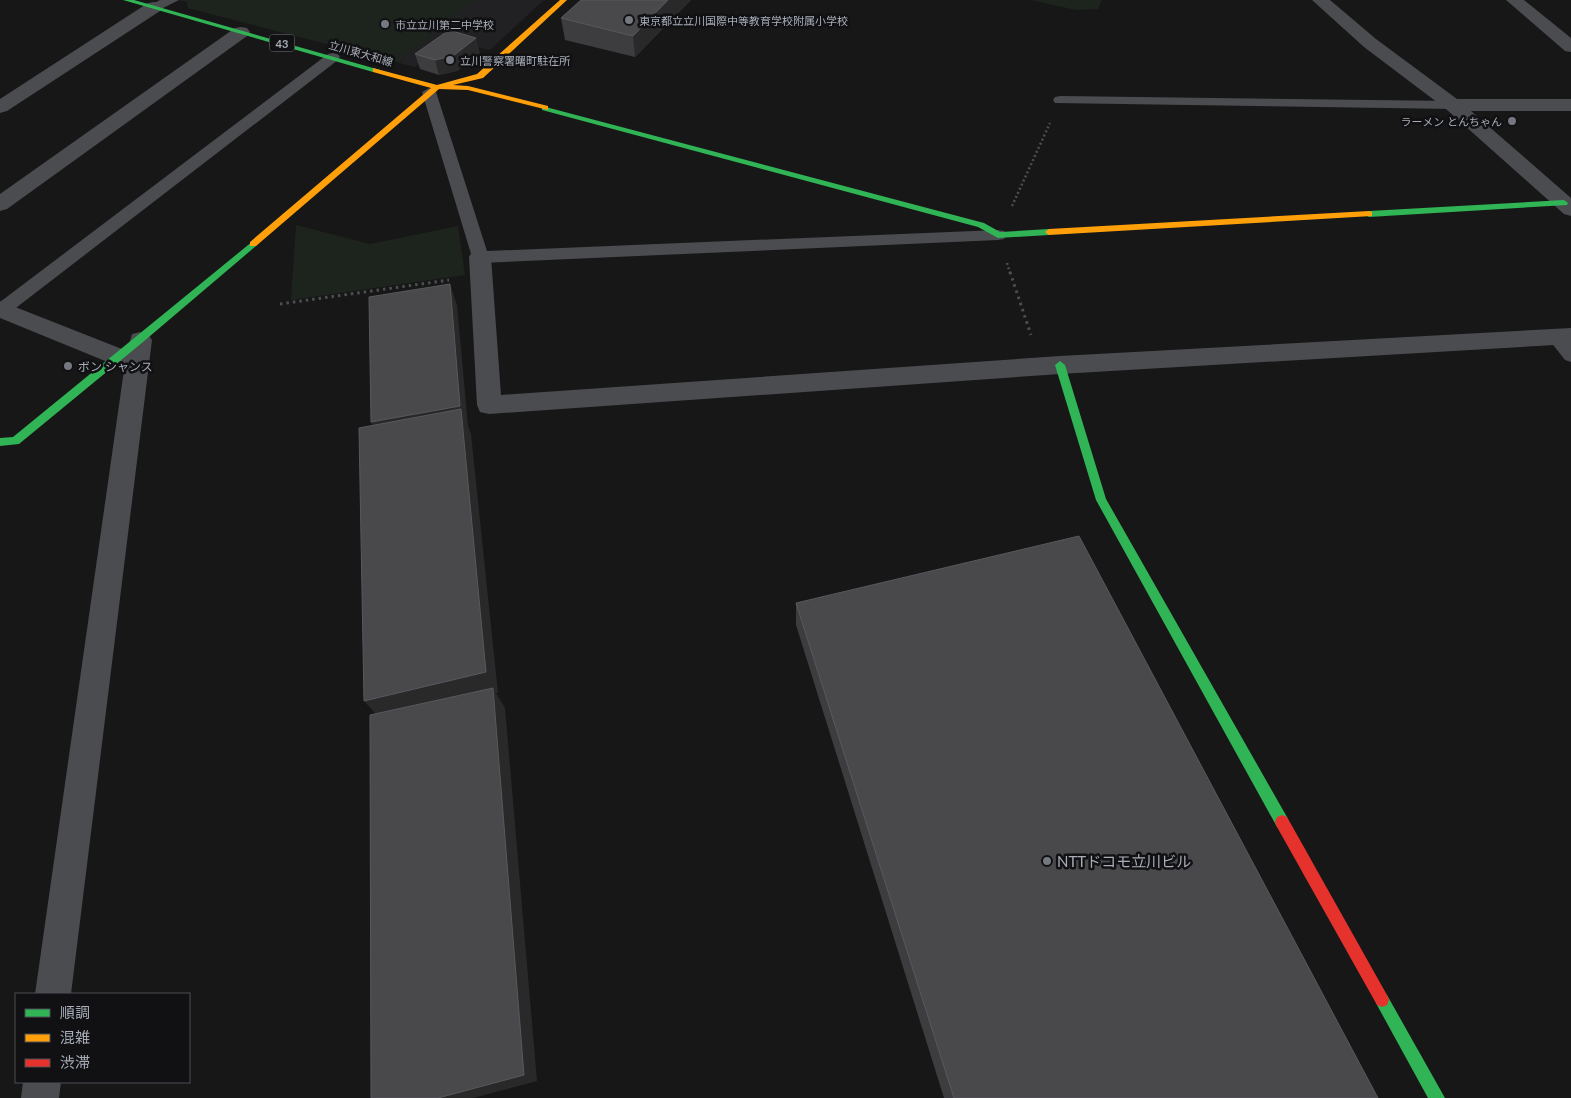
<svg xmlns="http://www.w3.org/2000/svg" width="1571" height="1098" font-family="Lato,'Noto Sans JP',sans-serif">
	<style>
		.built { fill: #212123 }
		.green { fill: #1d241e }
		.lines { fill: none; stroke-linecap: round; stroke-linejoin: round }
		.path-far1 { stroke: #4d4e52; stroke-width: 2.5; stroke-dasharray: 2 2.5; stroke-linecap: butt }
		.path { stroke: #4d4e52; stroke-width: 3; stroke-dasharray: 2.5 4; stroke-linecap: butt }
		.lane { fill: #4b4c50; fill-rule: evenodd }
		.street { fill: #4b4c50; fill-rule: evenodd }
		.fast { fill: #30b455; fill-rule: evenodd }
		.slow { fill: #ff9f0a; fill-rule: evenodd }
		.jam { fill: #e5322d; fill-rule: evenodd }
		.wall { fill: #3d3d3f }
		.shaded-wall { fill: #29292a }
		.building { fill: #49494c; stroke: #58595d }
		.poi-dot { fill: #757880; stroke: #111113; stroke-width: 2 }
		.labels { text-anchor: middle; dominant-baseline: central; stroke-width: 5; stroke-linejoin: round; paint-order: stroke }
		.far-poi-label { font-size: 11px; fill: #a8adb8; stroke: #111113; text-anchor: start }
		.shield { fill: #111113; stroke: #7b7e86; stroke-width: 1 }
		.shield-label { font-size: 11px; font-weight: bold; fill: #a8adb8 }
		.far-street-label { font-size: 11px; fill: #a8adb8; stroke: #111113 }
		.poi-label { font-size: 12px; fill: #a8adb8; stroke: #111113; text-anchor: start }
		.near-poi-label { font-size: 15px; fill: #a8adb8; stroke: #111113; text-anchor: start }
	</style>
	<rect width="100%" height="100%" fill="#171717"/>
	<!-- built -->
	<path class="built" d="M 178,0 L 544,0 L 490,50 L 448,41 L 415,67 L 188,8 L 187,2 Z"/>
	<!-- green -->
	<g class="green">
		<path d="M 191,0 L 475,0 L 399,62 L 188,8 L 187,3 Z"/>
		<path d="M 1031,0 L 1102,0 L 1098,9 L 1076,10 Z"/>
		<path d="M 296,225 L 370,244 L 458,226 L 465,275 L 291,300 Z"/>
	</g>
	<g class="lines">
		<!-- path-far1 -->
		<g class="path-far1">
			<path d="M 1012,206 L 1050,123"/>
			<path d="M 1007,263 L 1010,273"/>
		</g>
		<!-- path -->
		<g class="path">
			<path d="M 1010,272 L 1031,335"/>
			<path d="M 280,304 L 449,280"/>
		</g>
		<!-- lane -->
		<g class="lane">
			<path d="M 160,0 L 179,0 L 159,10 L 149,10 L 147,7 Z"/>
			<path d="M 333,53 L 338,54 L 340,57 L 338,60 L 8,314 L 0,316 L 0,302 L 328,54 Z"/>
			<path d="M 429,88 L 436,92 L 487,251 L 998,230 L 1004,231 L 1006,235 L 1004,239 L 998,240 L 480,263 L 474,261 L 472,257 L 422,92 Z"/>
			<path d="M 1060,96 L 1453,101 L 1460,105 L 1453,109 L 1055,103 L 1053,100 L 1055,97 Z"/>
			<path d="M 1556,331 L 1562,332 L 1571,343 L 1571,362 L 1565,360 L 1547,337 L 1550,332 Z"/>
		</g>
		<!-- street -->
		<g class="street">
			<path d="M 1312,0 L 1330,0 L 1376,39 L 1457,99 L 1571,99 L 1571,111 L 1471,111 L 1571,198 L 1571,216 L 1564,214 L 1446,109 L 1364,47 Z"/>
			<path d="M 1506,0 L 1524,0 L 1571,38 L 1571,52 L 1565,51 Z"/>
			<path d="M 154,2 L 160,3 L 163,7 L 160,11 L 7,111 L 0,113 L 0,99 L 148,3 Z"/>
			<path d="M 241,27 L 247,28 L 250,32 L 247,36 L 7,209 L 0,211 L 0,194 L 235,28 Z"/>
			<path d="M 480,250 L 488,252 L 491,257 L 501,395 L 1060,356 L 1571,328 L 1571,344 L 1060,374 L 489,414 L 480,412 L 477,405 L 469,257 L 472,252 Z"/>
			<path d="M 0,301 L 127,351 L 132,334 L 140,332 L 148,334 L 152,340 L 71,994 L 35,994 L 125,363 L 118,366 L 110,363 L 0,318 Z"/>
			<path d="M 23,1082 L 61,1082 L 59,1098 L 21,1098 Z"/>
		</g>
		<!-- fast -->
		<g class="fast">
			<path d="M 123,0 L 134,0 L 380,70 L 373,72 Z"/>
			<path d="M 542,106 L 984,223 L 1000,232 L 1049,229 L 1053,232 L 1049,235 L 998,238 L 978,227 L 542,110 Z"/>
			<path d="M 1564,200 L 1568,203 L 1567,205 L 1369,217 L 1365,214 L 1369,211 Z"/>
			<path d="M 253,241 L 257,244 L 256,246 L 143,342 L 19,444 L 0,446 L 0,438 L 13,437 Z"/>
			<path d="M 1060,361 L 1065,365 L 1106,499 L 1287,817 L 1289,822 L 1287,827 L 1282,829 L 1277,827 L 1096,500 L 1055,365 Z"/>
			<path d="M 1382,993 L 1387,995 L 1445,1098 L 1428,1098 L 1377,1005 L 1375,1000 L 1377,995 Z"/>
		</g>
		<!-- slow -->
		<g class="slow">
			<path d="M 560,0 L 567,0 L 483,78 L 453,85 L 468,86 L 548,106 L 548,110 L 468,90 L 439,89 L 256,246 L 250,246 L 250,242 L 431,88 L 373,72 L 373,68 L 437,85 L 477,74 Z"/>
			<path d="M 1369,211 L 1372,212 L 1372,216 L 1049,235 L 1045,232 L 1049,229 Z"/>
		</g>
		<!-- jam -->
		<path class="jam" d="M 1282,815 L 1287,817 L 1387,995 L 1389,1000 L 1387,1005 L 1382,1007 L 1377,1005 L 1277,827 L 1275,822 L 1277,817 Z"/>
	</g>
	<!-- wall -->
	<g class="wall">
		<path d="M 581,0 L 691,0 L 635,57 L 565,40 L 561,18 Z"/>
		<path d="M 480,53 L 457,71 L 439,75 L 420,69 L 415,54 Z"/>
		<path d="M 796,603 L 1378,1098 L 944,1098 L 796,625 Z"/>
	</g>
	<!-- shaded-wall -->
	<g class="shaded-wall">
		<path d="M 668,0 L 691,0 L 635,57 L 633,36 Z"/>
		<path d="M 476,38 L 480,53 L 457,71 L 439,75 L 435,60 Z"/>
		<path d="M 450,284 L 457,305 L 468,426 L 471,434 L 498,693 L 496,693 L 505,708 L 537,1081 L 473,1098 L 438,1098 L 381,720 L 364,701 L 382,442 L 371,422 Z"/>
	</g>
	<!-- building -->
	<g class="building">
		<path d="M 581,0 L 668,0 L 633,36 L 561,18 Z"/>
		<path d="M 449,30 L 476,38 L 453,56 L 435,60 L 415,54 Z"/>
		<path d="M 450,284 L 460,406 L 371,422 L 369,297 Z"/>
		<path d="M 461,409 L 486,672 L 364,701 L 359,428 Z"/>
		<path d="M 1079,536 L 1378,1098 L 954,1098 L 796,603 Z"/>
		<path d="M 493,688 L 524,1075 L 438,1098 L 371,1098 L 370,715 Z"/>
	</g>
	<!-- markers -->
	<g class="poi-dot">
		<circle cx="629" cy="20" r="5"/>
		<circle cx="385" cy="24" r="5"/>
		<circle cx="450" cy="60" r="5"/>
		<circle cx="1512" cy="121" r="5"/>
		<circle cx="68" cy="366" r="5"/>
		<circle cx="1047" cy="861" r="5"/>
	</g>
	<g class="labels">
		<!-- far-poi labels -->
		<g class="far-poi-label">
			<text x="639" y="20">東京都立立川国際中等教育学校附属小学校</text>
			<text x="395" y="24">市立立川第二中学校</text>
			<text x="460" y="60">立川警察署曙町駐在所</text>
			<text x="1502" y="121" text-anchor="end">ラーメン とんちゃん</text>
		</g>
		<!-- shield labels -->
		<rect class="shield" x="269.5" y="34.5" width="25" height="17" rx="4"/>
		<g class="shield-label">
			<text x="282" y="43">43</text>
		</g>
		<!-- far-street labels -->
		<g class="far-street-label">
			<text transform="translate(361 53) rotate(16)">立川東大和線</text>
		</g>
		<!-- poi labels -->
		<g class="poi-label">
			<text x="78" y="366">ボン シャンス</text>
		</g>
		<!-- near-poi labels -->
		<g class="near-poi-label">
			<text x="1057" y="861">NTTドコモ立川ビル</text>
		</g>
	</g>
	<!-- legend -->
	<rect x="15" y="993" width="175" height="90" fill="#111113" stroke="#4d4f55"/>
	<rect x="25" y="1009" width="25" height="8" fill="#30b455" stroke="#4d4f55"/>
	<text x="60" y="1018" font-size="15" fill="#a8adb8">順調</text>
	<rect x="25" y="1034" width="25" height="8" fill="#ff9f0a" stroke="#4d4f55"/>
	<text x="60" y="1043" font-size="15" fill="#a8adb8">混雑</text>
	<rect x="25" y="1059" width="25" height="8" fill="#e5322d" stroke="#4d4f55"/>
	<text x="60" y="1068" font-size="15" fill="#a8adb8">渋滞</text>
</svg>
